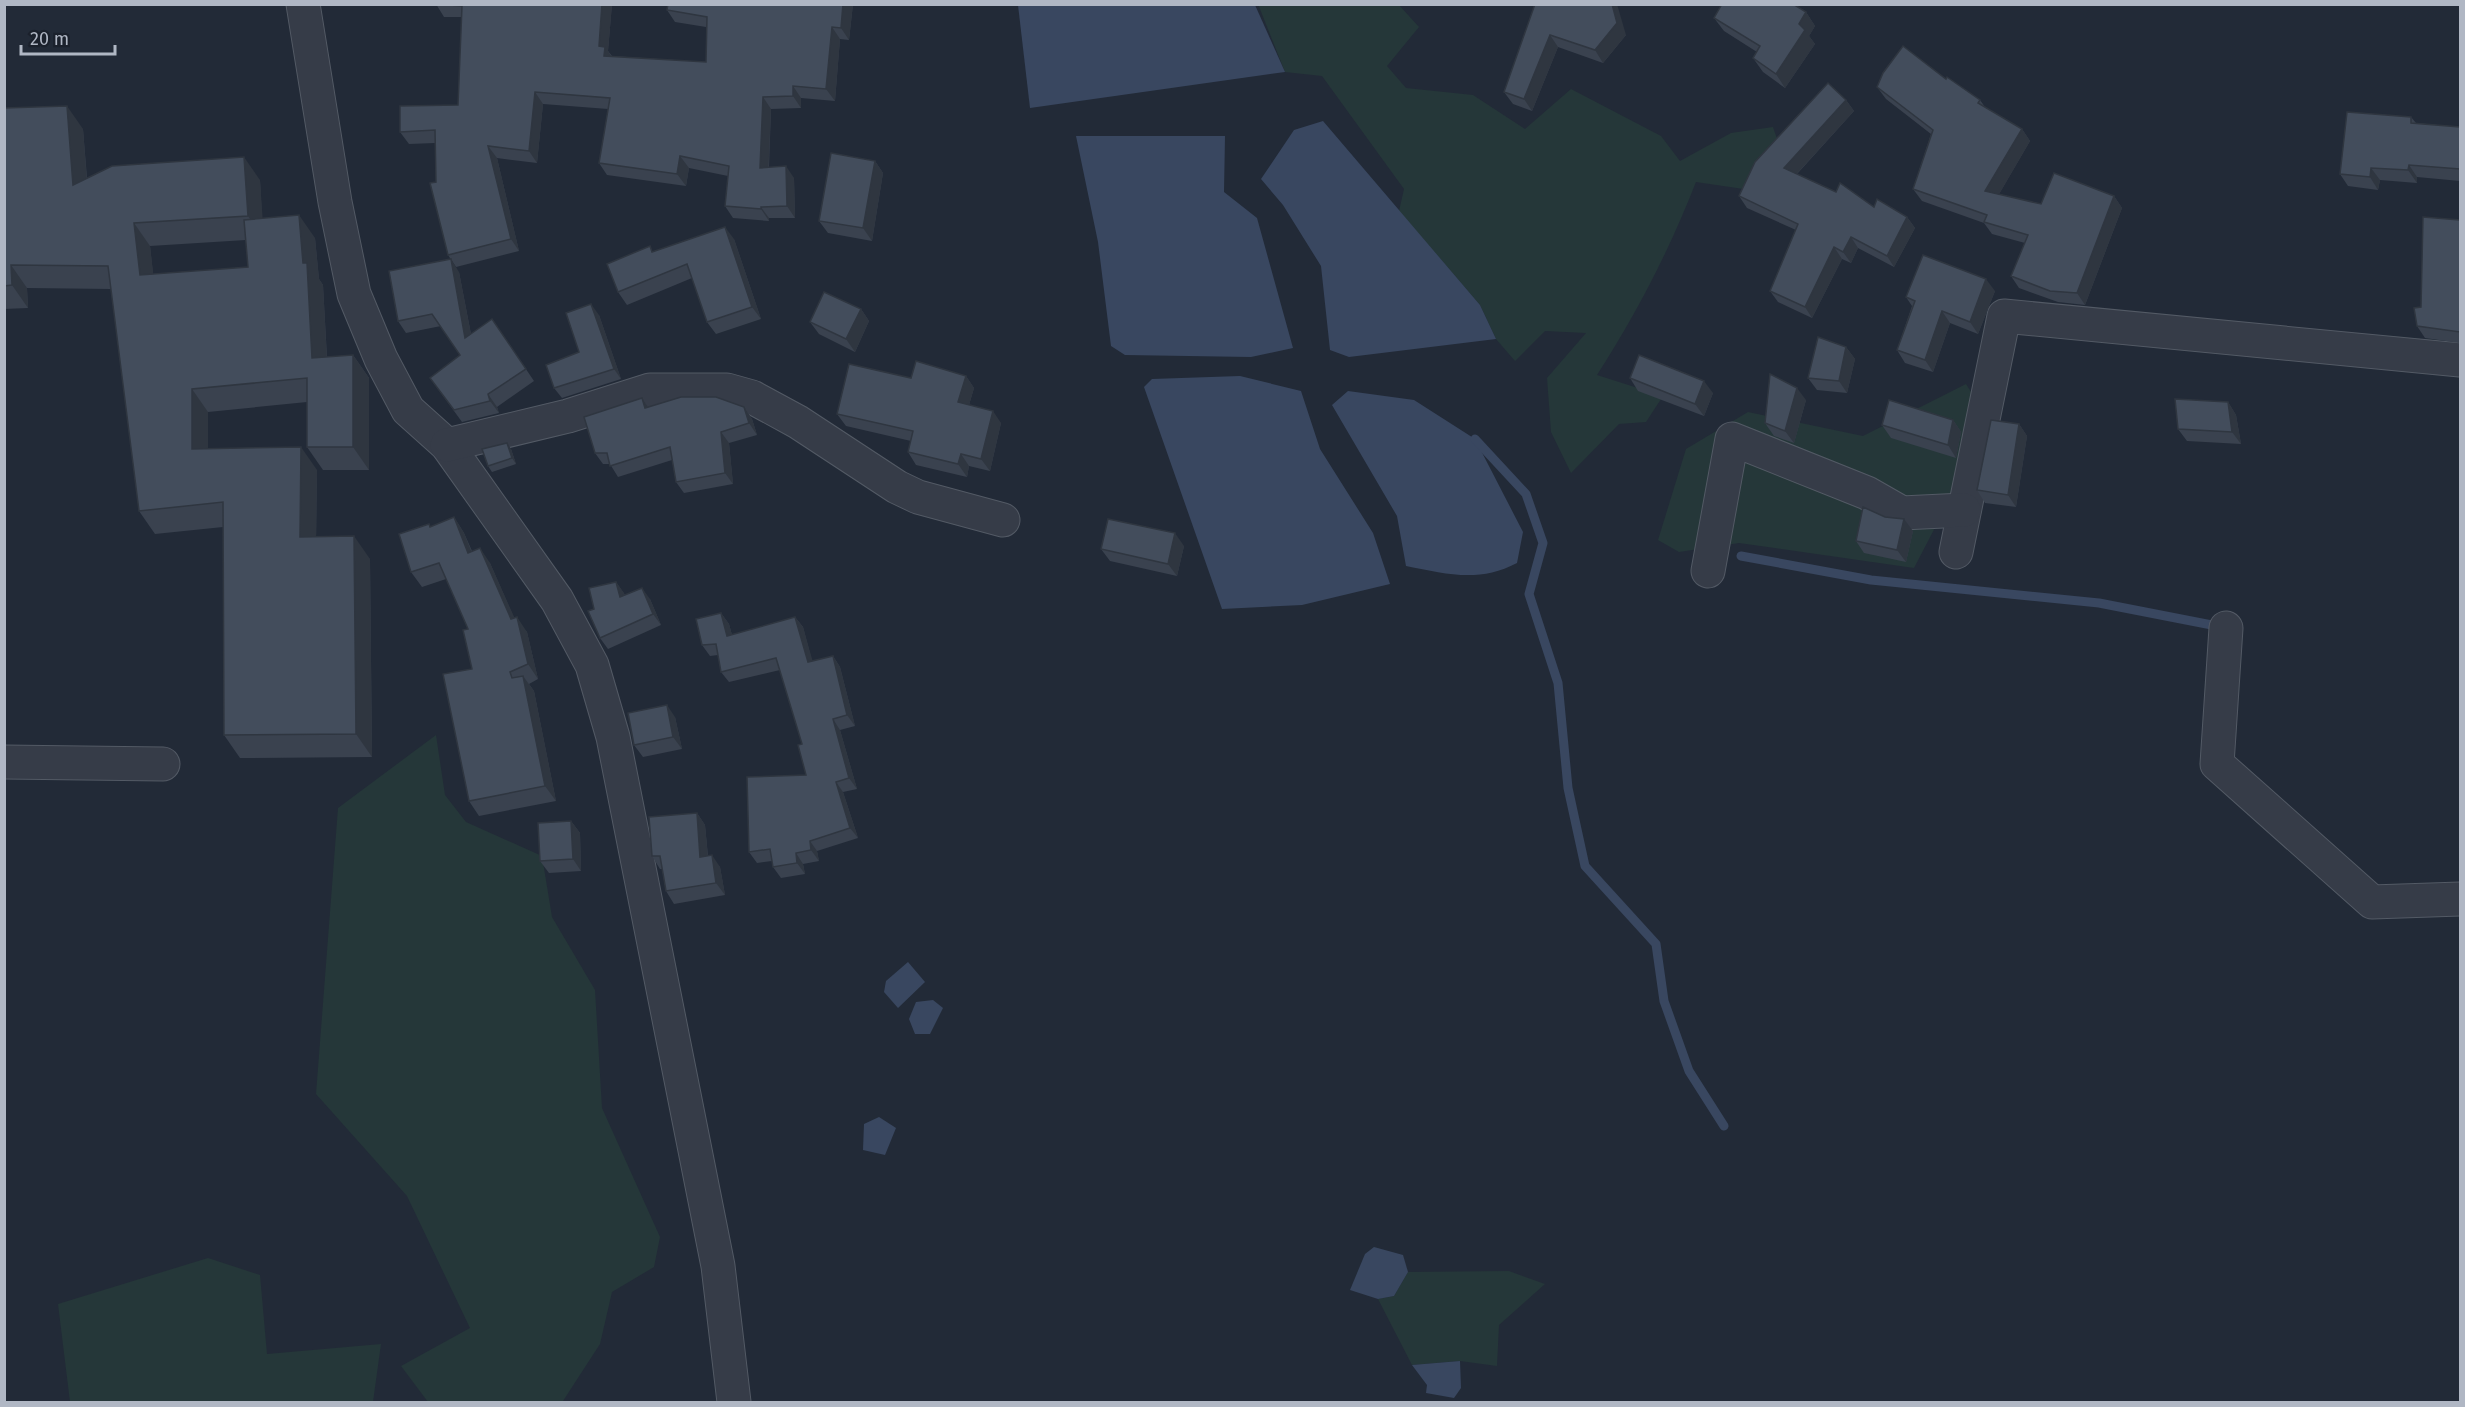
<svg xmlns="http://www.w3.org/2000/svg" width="2465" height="1407" font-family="'Fira Sans',sans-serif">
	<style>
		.green { fill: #253739 }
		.water { fill: #394760 }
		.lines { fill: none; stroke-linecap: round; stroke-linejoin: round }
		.stream { stroke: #394760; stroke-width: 9 }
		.minor-casing { stroke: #535a65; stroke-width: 35 }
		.minor { stroke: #363c48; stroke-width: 33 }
		.wall { fill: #3a424f; fill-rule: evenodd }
		.shaded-wall { fill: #2f3640 }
		.building { fill: #434d5c; stroke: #2f3640; stroke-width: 1.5 }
	</style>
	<rect width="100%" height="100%" fill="#222a37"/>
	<!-- green -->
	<g class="green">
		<path d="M 1258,4 L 1399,5 L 1419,27 L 1387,66 L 1406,88 L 1473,95 L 1525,129 L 1571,89 L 1661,136 L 1680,161 L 1731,133 L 1773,127 L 1785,162 L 1757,191 L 1696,182 C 1668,253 1638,311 1597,375 L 1663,396 L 1646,422 L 1619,424 L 1571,473 L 1551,432 L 1547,378 L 1586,333 L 1545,331 L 1515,361 L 1496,339 L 1480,305 L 1399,211 L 1404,189 L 1322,76 L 1285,72 Z"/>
		<path d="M 1966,384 L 1990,422 L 1914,568 L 1739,543 L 1679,552 L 1658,540 L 1686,449 L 1748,412 L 1863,436 Z"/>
		<path d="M 436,735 L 445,795 L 466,822 L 542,856 L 552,917 L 595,990 L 602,1108 L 660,1237 L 654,1267 L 612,1292 L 600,1344 L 563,1401 L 428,1402 L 401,1366 L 470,1328 L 407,1196 L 316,1094 L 338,808 Z"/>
		<path d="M 208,1258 L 260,1275 L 267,1354 L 381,1344 L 373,1402 L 70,1402 L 58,1304 Z"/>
		<path d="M 1509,1271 L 1545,1284 L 1499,1325 L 1497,1366 L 1460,1361 L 1412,1365 L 1378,1299 L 1394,1296 L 1408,1272 Z"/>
	</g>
	<!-- water -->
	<g class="water">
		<path d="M 1018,5 L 1255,5 L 1285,72 L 1030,108 Z"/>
		<path d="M 1323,121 L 1480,305 L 1496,339 L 1349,357 L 1330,350 L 1321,266 L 1283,205 L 1261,179 L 1294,130 Z"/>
		<path d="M 1076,136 L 1225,136 L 1224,192 L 1257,218 L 1293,348 L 1251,357 L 1125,355 L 1111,346 L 1098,242 Z"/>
		<path d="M 1240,376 L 1301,391 L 1320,449 L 1373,533 L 1390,584 L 1302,605 L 1222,609 L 1144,387 L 1152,379 Z"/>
		<path d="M 1348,391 L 1414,400 L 1475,439 L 1523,532 L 1517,563 C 1479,583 1447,574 1406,566 L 1397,516 L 1332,405 Z"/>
		<path d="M 908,962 L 925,982 L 898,1008 L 884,992 L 886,981 Z"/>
		<path d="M 933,1000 L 943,1008 L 930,1034 L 915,1034 L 909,1019 L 916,1002 Z"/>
		<path d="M 879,1117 L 896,1128 L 885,1155 L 863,1150 L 864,1124 Z"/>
		<path d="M 1374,1247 L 1403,1255 L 1408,1272 L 1394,1296 L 1378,1299 L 1350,1290 L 1365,1254 Z"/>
		<path d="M 1460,1361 L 1461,1388 L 1454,1398 L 1426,1393 L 1427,1385 L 1412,1365 Z"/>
	</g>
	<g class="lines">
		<!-- stream -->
		<g class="stream">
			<path d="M 1475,439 L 1526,494 L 1543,543 L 1529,594 L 1558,683 L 1568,788 L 1585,866 L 1656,944 L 1664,1001 L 1689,1071 L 1724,1126"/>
			<path d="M 1741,556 L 1871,580 L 2099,603 L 2222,627"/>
		</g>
		<defs>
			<g id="minor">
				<path d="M 303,4 L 335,202 L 354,294 L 381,359 L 408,410 L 447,445 L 557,600 L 592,665 L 613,737 L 718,1266 L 734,1402"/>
				<path d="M 447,445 L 568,416 L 650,390 L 727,390 L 752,397 L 798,422 L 897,487 L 918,497 L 1003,520"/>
				<path d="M 1956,552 L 2004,316 L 2460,360"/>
				<path d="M 1708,571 L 1732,439 L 1867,493 L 1902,513 L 1964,510"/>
				<path d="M 2226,628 L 2217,764 L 2372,902 L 2460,899"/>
				<path d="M 4,762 L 163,764"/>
			</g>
		</defs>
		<!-- minor casing -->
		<use href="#minor" class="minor-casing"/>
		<!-- minor -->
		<use href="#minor" class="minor"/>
	</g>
	<!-- wall -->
	<g class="wall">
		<path d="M 436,4 L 612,4 L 608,51 L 612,56 L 706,62 L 706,27 L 675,22 L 667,10 L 853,4 L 849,40 L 840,39 L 835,101 L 801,98 L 801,108 L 771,109 L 769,167 L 794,178 L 795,218 L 769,218 L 769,221 L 733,218 L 725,206 L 728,176 L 689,168 L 686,186 L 607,175 L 599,163 L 608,109 L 543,104 L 537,163 L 497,158 L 519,251 L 456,267 L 448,255 L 436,182 L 435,143 L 409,144 L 400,132 L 458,105 L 462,17 L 444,17 Z"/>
		<path d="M 1535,4 L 1626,35 L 1603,63 L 1558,47 L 1532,111 L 1513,104 L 1504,92 Z"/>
		<path d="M 1797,7 L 1806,12 L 1815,26 L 1809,36 L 1815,44 L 1785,88 L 1763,72 L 1753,58 L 1757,52 L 1724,31 L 1714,18 Z"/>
		<path d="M 1946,79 L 1980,100 L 1985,107 L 2022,129 L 2030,141 L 1999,194 L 2041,204 L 2114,196 L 2122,208 L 2085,305 L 2058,302 L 2019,288 L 2011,276 L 2025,243 L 1992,234 L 1984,223 L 1922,201 L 1913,189 L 1931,134 L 1886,99 L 1877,87 Z"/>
		<path d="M 1846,100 L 1854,111 L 1797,174 L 1836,192 L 1874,207 L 1907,217 L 1915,228 L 1894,267 L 1858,248 L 1851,263 L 1842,259 L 1812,318 L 1778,302 L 1770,291 L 1796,230 L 1747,208 L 1739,196 Z"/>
		<path d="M 4,108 L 83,129 L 87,178 L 260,180 L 262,218 L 315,238 L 319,279 L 323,285 L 327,357 L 353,355 L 369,378 L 369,470 L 323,470 L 307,447 L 307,402 L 208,412 L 208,449 L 317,470 L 316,536 L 370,559 L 372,757 L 240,758 L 224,735 L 223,527 L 155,534 L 139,511 L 111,289 L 27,288 L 28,308 L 4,309 ZM 246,240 L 248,267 L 153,274 L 150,246 Z"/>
		<path d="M 2411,117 L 2416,123 L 2460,127 L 2460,181 L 2417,177 L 2417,183 L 2380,180 L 2378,190 L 2348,186 L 2340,174 Z"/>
		<path d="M 875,161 L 883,173 L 872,241 L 828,233 L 819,221 Z"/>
		<path d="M 2460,220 L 2460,343 L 2425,338 L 2417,326 L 2421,307 Z"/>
		<path d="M 734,239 L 761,319 L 716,334 L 707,322 L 692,278 L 627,305 L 618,292 L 654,251 Z"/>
		<path d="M 459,272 L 471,334 L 492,319 L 534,381 L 497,407 L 499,413 L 462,422 L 430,378 L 460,355 L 441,326 L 406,333 L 398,321 Z"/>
		<path d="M 1995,291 L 1978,334 L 1950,323 L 1933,372 L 1905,363 L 1897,350 L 1912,306 L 1906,297 Z"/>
		<path d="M 861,309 L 869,321 L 855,352 L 819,334 L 810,322 Z"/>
		<path d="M 599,315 L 621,379 L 562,398 L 554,388 L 579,352 Z"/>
		<path d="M 1846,347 L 1855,359 L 1847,393 L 1817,390 L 1808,378 Z"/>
		<path d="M 966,376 L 974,388 L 969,405 L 1001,423 L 990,471 L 969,466 L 967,477 L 916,465 L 908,452 L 911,441 L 846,426 L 837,414 L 911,378 Z"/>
		<path d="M 1630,378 L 1713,393 L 1704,416 L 1638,391 Z"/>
		<path d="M 642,398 L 648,407 L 744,407 L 752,419 L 757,435 L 729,443 L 733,484 L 684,493 L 676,482 L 672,460 L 618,477 L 610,464 L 603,464 L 595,453 Z"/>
		<path d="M 1806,400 L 1794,443 L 1774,436 L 1765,423 Z"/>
		<path d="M 2228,402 L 2236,415 L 2241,444 L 2187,441 L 2178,429 Z"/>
		<path d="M 1953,420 L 1961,432 L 1956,458 L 1891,438 L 1882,425 Z"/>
		<path d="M 2019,424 L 2027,436 L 2016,507 L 1985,503 L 1977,490 Z"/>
		<path d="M 511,449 L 516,464 L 492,472 L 488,466 Z"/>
		<path d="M 454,517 L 464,533 L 472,551 L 490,563 L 514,618 L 527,632 L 538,679 L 529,684 L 534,691 L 556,801 L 479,816 L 469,801 L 472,669 L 468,629 L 446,579 L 422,587 L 411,572 L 429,524 L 430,527 Z"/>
		<path d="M 1913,531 L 1906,562 L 1864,553 L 1856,541 Z"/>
		<path d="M 1184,546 L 1177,576 L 1110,561 L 1101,549 Z"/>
		<path d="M 616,582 L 625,595 L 650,599 L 661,625 L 608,649 L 600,638 L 594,609 Z"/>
		<path d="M 721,613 L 729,624 L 732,635 L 795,617 L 803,627 L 812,661 L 833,656 L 840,667 L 855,726 L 840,730 L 857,789 L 843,792 L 858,838 L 817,851 L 819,861 L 803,864 L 805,874 L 781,878 L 773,867 L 772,861 L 757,863 L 749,852 L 806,775 L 802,744 L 780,670 L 729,682 L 721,672 L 718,655 L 710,656 L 702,645 Z"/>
		<path d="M 675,717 L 682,749 L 643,757 L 634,745 Z"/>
		<path d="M 697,813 L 705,825 L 708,856 L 720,867 L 725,895 L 674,904 L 666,891 L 662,869 L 660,869 L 652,856 Z"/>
		<path d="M 571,821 L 580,833 L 581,871 L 549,873 L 540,861 Z"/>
	</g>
	<!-- shaded-wall -->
	<g class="shaded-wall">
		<path d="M 602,4 L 612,4 L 608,51 L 613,59 L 604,56 L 599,46 Z"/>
		<path d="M 843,4 L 853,4 L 849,40 L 841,28 Z"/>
		<path d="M 1612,4 L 1617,4 L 1626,35 L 1603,63 L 1595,50 Z"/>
		<path d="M 1806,12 L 1815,26 L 1809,36 L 1815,44 L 1785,88 L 1776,74 L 1799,24 Z"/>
		<path d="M 832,27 L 840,39 L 835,101 L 826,89 Z"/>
		<path d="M 1550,35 L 1558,47 L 1532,111 L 1524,99 Z"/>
		<path d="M 793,86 L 801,98 L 801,108 L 793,96 Z"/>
		<path d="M 535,92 L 543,104 L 537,163 L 529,151 Z"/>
		<path d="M 763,97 L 771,109 L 768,179 L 760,168 Z"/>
		<path d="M 1846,100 L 1854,111 L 1792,179 L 1784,168 Z"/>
		<path d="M 67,106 L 83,129 L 89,208 L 73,185 Z"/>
		<path d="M 2022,129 L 2030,141 L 1994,203 L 1985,191 Z"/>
		<path d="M 488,146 L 497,158 L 519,251 L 511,239 Z"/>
		<path d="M 680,156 L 689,168 L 686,186 L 677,174 Z"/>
		<path d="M 244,157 L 260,180 L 264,239 L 248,216 Z"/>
		<path d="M 875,161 L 883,173 L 872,241 L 863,228 Z"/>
		<path d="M 2409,165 L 2417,177 L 2417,183 L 2408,170 Z"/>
		<path d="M 786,166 L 794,178 L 795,218 L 787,206 Z"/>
		<path d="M 2371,168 L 2380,180 L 2378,190 L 2370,177 Z"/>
		<path d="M 2114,196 L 2122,208 L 2085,305 L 2077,293 Z"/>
		<path d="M 761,207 L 769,218 L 769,221 L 761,209 Z"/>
		<path d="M 299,215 L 315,238 L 319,279 L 323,285 L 328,380 L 312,358 Z"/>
		<path d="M 1907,217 L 1915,228 L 1894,267 L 1887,256 Z"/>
		<path d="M 134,223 L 150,246 L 156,297 L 140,275 Z"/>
		<path d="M 725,227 L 734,239 L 761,319 L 752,307 Z"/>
		<path d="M 1851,237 L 1858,248 L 1851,263 L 1843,252 Z"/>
		<path d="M 1834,247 L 1842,259 L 1812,318 L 1805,307 Z"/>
		<path d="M 451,259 L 459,272 L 474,350 L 465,338 Z"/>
		<path d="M 11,265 L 27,288 L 28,308 L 12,285 Z"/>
		<path d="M 1986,279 L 1995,291 L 1978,334 L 1970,322 Z"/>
		<path d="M 591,304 L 599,315 L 621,379 L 614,369 Z"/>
		<path d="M 861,309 L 869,321 L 855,352 L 846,339 Z"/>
		<path d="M 1942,311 L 1950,323 L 1933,372 L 1925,360 Z"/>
		<path d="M 1846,347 L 1855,359 L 1847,393 L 1839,381 Z"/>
		<path d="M 353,355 L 369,378 L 369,470 L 353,447 Z"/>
		<path d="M 966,376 L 974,388 L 966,415 L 958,402 Z"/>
		<path d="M 1704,381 L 1713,393 L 1704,416 L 1695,404 Z"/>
		<path d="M 1797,388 L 1806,400 L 1794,443 L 1785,431 Z"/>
		<path d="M 192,389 L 208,412 L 208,472 L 192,449 Z"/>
		<path d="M 488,394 L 497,407 L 499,413 L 490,401 Z"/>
		<path d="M 642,398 L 650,410 L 645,408 Z"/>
		<path d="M 2228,402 L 2236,415 L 2241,444 L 2232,432 Z"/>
		<path d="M 744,407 L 752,419 L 757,435 L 749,423 Z"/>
		<path d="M 993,411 L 1001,423 L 990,471 L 981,459 Z"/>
		<path d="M 1953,420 L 1961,432 L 1956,458 L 1948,445 Z"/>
		<path d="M 2019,424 L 2027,436 L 2016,507 L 2008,495 Z"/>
		<path d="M 721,432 L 729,443 L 733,484 L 725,473 Z"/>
		<path d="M 507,443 L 511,449 L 516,464 L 512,458 Z"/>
		<path d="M 301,447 L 317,470 L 316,559 L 300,537 Z"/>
		<path d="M 961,454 L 969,466 L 967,477 L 958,464 Z"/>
		<path d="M 454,517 L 464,533 L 478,568 L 468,553 Z"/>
		<path d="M 1904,519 L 1913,531 L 1906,562 L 1897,550 Z"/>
		<path d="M 1175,533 L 1184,546 L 1177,576 L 1168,564 Z"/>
		<path d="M 354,536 L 370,559 L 372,757 L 356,734 Z"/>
		<path d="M 480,548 L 490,563 L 520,630 L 517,617 L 527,632 L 538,679 L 528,664 L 511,619 Z"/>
		<path d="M 616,582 L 624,593 L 628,608 L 620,597 Z"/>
		<path d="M 642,588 L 650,599 L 661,625 L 653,614 Z"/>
		<path d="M 721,613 L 729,624 L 735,647 L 727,636 Z"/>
		<path d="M 795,617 L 803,627 L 816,673 L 808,662 Z"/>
		<path d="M 833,656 L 840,667 L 855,726 L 847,715 Z"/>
		<path d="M 523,676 L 534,691 L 556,801 L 545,786 Z"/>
		<path d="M 667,705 L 675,717 L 682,749 L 673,737 Z"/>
		<path d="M 833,719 L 840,730 L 857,789 L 849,778 Z"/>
		<path d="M 836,782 L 843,792 L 858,838 L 850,828 Z"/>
		<path d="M 697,813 L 705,825 L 709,869 L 700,857 Z"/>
		<path d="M 571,821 L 580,833 L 581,871 L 573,859 Z"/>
		<path d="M 810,841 L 817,851 L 819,861 L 811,850 Z"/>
		<path d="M 796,853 L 803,864 L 805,874 L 797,863 Z"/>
		<path d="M 712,855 L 720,867 L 725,895 L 716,883 Z"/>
	</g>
	<!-- building -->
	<g class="building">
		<path d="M 436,4 L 602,4 L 599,46 L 605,47 L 604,56 L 706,62 L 707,17 L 667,10 L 668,4 L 843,4 L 841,28 L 832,27 L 826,89 L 793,86 L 793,96 L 763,97 L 760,168 L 786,166 L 787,206 L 761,207 L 761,209 L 725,206 L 729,166 L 680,156 L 677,174 L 599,163 L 610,98 L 535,92 L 529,151 L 488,146 L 511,239 L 448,255 L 430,183 L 436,182 L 435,130 L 400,132 L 400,106 L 458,105 L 462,6 Z"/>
		<path d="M 1535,4 L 1612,4 L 1617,23 L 1595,50 L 1550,35 L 1524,99 L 1504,92 Z"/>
		<path d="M 1722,4 L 1793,4 L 1806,12 L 1799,24 L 1805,30 L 1776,74 L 1753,58 L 1760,46 L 1714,18 Z"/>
		<path d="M 1903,46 L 1946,79 L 1947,77 L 1980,100 L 1978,103 L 2022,129 L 1985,191 L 2041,204 L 2054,173 L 2114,196 L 2077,293 L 2050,291 L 2011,276 L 2028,235 L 1984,222 L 1987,215 L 1913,189 L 1933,130 L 1877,87 L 1883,73 Z"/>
		<path d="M 1828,83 L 1846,100 L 1784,168 L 1836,192 L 1840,183 L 1874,207 L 1877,199 L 1907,217 L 1887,256 L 1851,237 L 1843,252 L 1834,247 L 1805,307 L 1770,291 L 1798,224 L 1739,196 L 1755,162 Z"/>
		<path d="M 67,106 L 73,185 L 112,166 L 244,157 L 248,216 L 134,223 L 140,275 L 248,267 L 244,220 L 299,215 L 303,263 L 307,263 L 312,358 L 353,355 L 353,447 L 307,447 L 307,378 L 192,389 L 192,449 L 301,447 L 300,537 L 354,536 L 356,734 L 224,735 L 223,502 L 139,511 L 108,266 L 11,265 L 12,285 L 4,286 L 4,108 Z"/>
		<path d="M 2347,112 L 2411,117 L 2411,123 L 2460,127 L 2460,169 L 2409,165 L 2408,170 L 2371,168 L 2370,177 L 2340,174 Z"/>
		<path d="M 831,153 L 875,161 L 863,228 L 819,221 Z"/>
		<path d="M 2423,217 L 2460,220 L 2460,332 L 2417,326 L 2414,308 L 2421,307 Z"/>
		<path d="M 725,227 L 752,307 L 707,322 L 687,264 L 618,292 L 607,264 L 650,246 L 652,252 Z"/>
		<path d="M 1923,255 L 1986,279 L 1970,322 L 1942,311 L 1925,360 L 1897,350 L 1915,301 L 1906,297 Z"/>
		<path d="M 451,259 L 465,338 L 492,319 L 526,369 L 488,394 L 490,401 L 454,410 L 430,378 L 460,355 L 432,314 L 398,321 L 389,271 Z"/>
		<path d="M 824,292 L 861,309 L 846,339 L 810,322 Z"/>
		<path d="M 591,304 L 614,369 L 554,388 L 546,365 L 579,352 L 566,313 Z"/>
		<path d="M 1818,337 L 1846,347 L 1839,381 L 1808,378 Z"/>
		<path d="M 1639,355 L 1704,381 L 1695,404 L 1630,378 Z"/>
		<path d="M 916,361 L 966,376 L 958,402 L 993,411 L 981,459 L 961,454 L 958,464 L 908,452 L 913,431 L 837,414 L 849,364 L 911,378 Z"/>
		<path d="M 1770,374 L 1797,388 L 1785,431 L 1765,423 Z"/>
		<path d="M 681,397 L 716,397 L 744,407 L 749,423 L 721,432 L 725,473 L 676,482 L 670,447 L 610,466 L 607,453 L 595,453 L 584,417 L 642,398 L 645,408 Z"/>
		<path d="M 2175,399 L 2228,402 L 2232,432 L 2178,429 Z"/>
		<path d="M 1889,400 L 1953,420 L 1948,445 L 1882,425 Z"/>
		<path d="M 1991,420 L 2019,424 L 2008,495 L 1977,490 Z"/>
		<path d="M 507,443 L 512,458 L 488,466 L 482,449 Z"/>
		<path d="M 1863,507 L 1885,517 L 1904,519 L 1897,550 L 1856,541 Z"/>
		<path d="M 454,517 L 468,553 L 480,548 L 511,619 L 517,617 L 528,664 L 510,672 L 512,678 L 523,676 L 545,786 L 469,801 L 443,674 L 472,669 L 463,630 L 468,629 L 439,563 L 411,572 L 399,534 L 429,524 L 430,527 Z"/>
		<path d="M 1108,519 L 1175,533 L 1168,564 L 1101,549 Z"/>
		<path d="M 616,582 L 620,597 L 642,588 L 653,614 L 600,638 L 588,611 L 594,609 L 589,588 Z"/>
		<path d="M 721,613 L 727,636 L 795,617 L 808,662 L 833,656 L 847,715 L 833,719 L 849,778 L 836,782 L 850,828 L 810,841 L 811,850 L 796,853 L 797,863 L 773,867 L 770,849 L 749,852 L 747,777 L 806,775 L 798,745 L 802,744 L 776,658 L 721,672 L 716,644 L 702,645 L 696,619 Z"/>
		<path d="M 667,705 L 673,737 L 634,745 L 628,713 Z"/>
		<path d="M 697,813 L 700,857 L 712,855 L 716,883 L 666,891 L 660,856 L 652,856 L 649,817 Z"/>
		<path d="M 571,821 L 573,859 L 540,861 L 538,823 Z"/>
	</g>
	<!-- border -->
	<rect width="2465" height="1407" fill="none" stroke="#b0b7c4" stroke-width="12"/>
	<!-- scale -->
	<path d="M21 45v9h94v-9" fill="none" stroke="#b0b7c4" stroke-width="3"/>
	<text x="30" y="45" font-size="18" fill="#b0b7c4" stroke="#1b212c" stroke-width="4.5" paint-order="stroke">20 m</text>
</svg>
